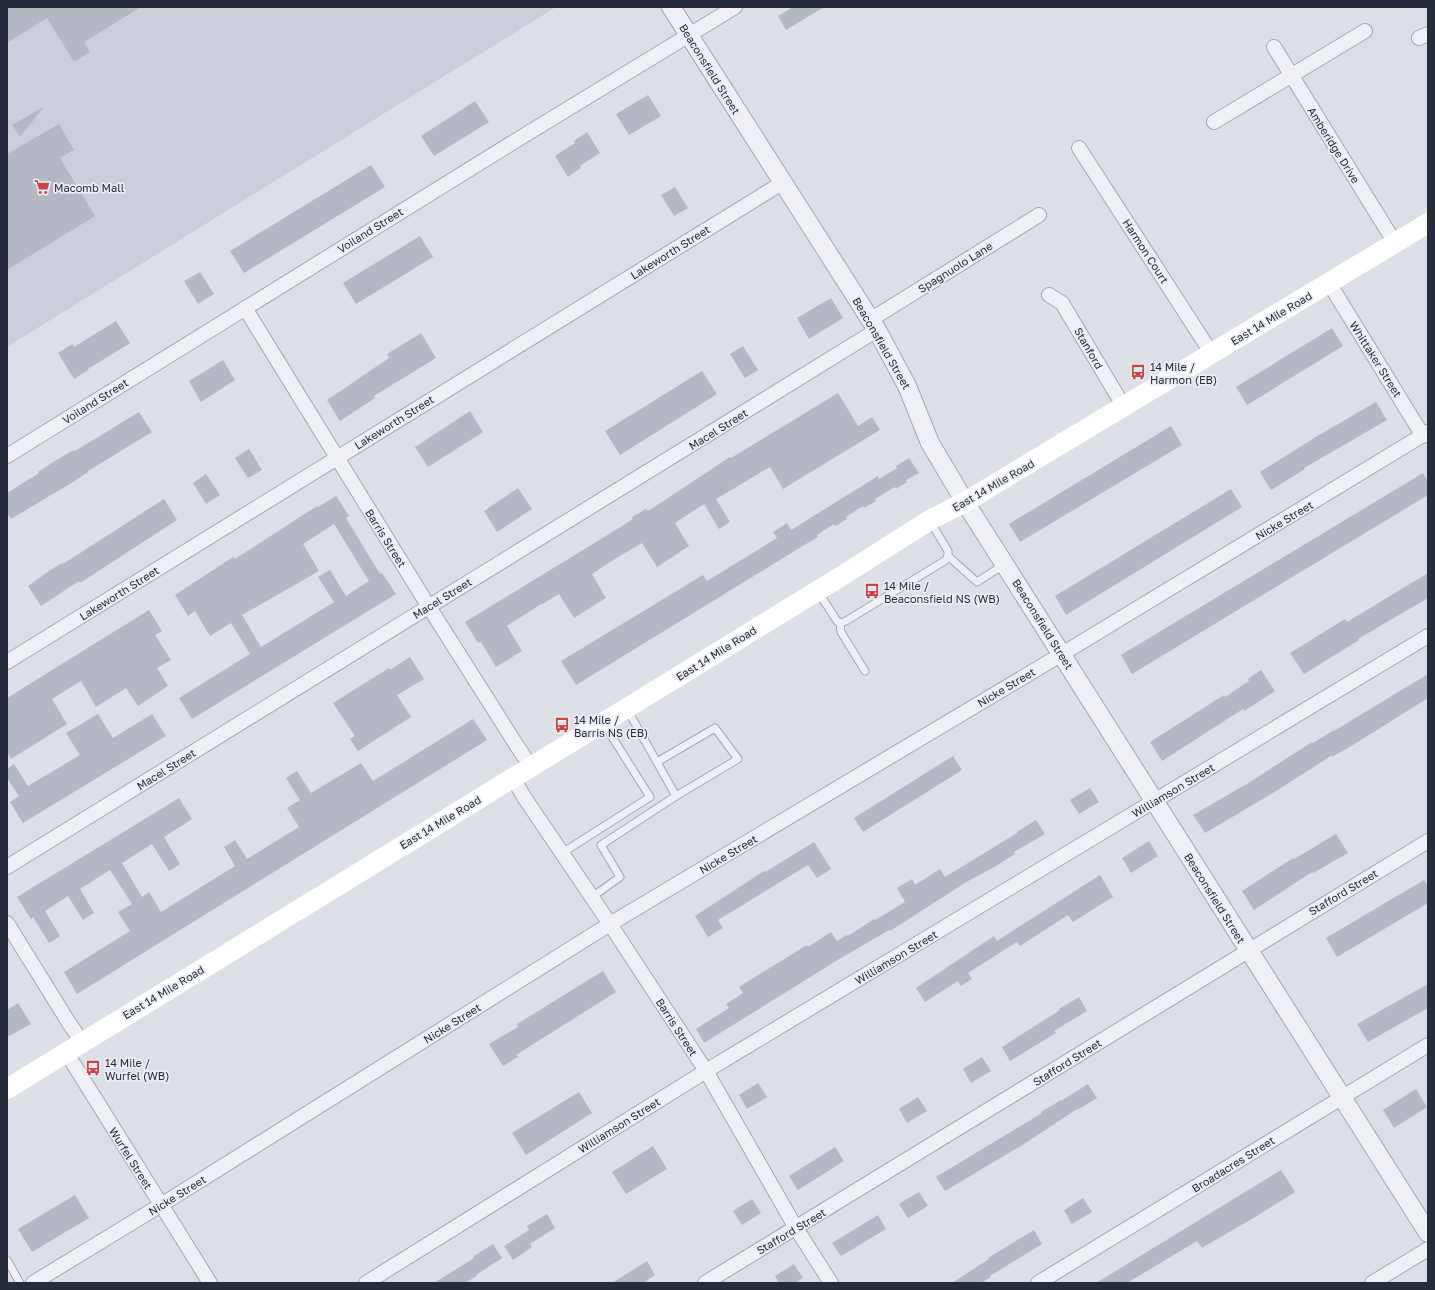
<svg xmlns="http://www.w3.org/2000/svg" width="1435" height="1290" font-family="'Golos Text',sans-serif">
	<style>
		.built { fill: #cbced8 }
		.building { fill: #b4b8c3; fill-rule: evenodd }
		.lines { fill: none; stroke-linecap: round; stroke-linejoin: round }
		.service-casing { stroke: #a2a6b0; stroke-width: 9 }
		.minor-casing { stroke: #a2a6b0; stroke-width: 16 }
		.tertiary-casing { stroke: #a2a6b0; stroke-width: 20 }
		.service { stroke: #eff0f5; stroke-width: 7 }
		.minor { stroke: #eff0f5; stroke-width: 14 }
		.tertiary { stroke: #eff0f5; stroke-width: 18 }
		.secondary { stroke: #fff; stroke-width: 20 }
		.labels { text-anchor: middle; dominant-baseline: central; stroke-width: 3.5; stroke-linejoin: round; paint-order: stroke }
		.street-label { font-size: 11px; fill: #272c3c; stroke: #eceef4 }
		.poi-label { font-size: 11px; fill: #272c3c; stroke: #eceef4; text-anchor: start }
	</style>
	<rect width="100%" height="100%" fill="#dcdfe6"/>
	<!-- built -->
	<path class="built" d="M 7,7 L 556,7 L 7,347 Z"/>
	<!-- building -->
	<g class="building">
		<path d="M 7,7 L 141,7 L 84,42 L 90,52 L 74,62 L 47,18 L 7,43 Z"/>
		<path d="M 793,7 L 824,7 L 786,30 L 778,16 Z"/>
		<path d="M 648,95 L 661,116 L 629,135 L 616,114 Z"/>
		<path d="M 475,101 L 489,122 L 434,156 L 421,136 Z"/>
		<path d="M 43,107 L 44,107 L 20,137 L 12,125 Z"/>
		<path d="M 59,124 L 74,150 L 60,158 L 95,216 L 7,270 L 7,154 Z"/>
		<path d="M 587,132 L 600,153 L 580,166 L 581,168 L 568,177 L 555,156 L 575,143 L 574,141 Z"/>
		<path d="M 371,165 L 385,187 L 244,273 L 230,251 Z"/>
		<path d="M 675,187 L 688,208 L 674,216 L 661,195 Z"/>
		<path d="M 420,236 L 433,257 L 356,304 L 343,283 Z"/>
		<path d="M 200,272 L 214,294 L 198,304 L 184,281 Z"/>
		<path d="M 831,298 L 843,318 L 809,339 L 797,318 Z"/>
		<path d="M 116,321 L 130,343 L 88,369 L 88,370 L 74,379 L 58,353 L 72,344 L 74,347 Z"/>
		<path d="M 1332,328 L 1343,346 L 1247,405 L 1236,387 Z"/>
		<path d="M 421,333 L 436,358 L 374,396 L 375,398 L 340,421 L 327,400 L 389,358 L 387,354 Z"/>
		<path d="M 743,346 L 758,370 L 745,378 L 730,354 Z"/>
		<path d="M 223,360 L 235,380 L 201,402 L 189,381 Z"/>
		<path d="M 702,371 L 717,394 L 620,455 L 605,431 Z"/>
		<path d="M 838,393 L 858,426 L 872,417 L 880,430 L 783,489 L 770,467 L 716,499 L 730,522 L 719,529 L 704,504 L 675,523 L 689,546 L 657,567 L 642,543 L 618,557 L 592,574 L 606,598 L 574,618 L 559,594 L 541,605 L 541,604 L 507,626 L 522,651 L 496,667 L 481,642 L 478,643 L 465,622 L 606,536 L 633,519 L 632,517 L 646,509 L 648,511 L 730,457 L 731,458 Z"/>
		<path d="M 1376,402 L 1387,420 L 1304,468 L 1305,469 L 1271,490 L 1260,472 L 1314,438 Z"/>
		<path d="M 470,411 L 483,432 L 428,467 L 415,447 Z"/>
		<path d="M 139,412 L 152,432 L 88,471 L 88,472 L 73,482 L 11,519 L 7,513 L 7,493 L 39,473 L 38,472 L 53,462 L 74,450 L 75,451 Z"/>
		<path d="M 1171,426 L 1182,445 L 1020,542 L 1009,524 Z"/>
		<path d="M 249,449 L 262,470 L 248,478 L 235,458 Z"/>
		<path d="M 909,458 L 919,473 L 906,480 L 907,482 L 896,489 L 895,487 L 875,499 L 876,501 L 864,508 L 863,506 L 846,517 L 847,519 L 835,526 L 834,524 L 817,535 L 818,537 L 806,544 L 576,685 L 561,661 L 703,575 L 707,581 L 777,538 L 773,532 L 787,523 L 791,530 L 878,476 L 879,479 L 897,468 L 896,466 Z"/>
		<path d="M 1423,473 L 1428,482 L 1428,495 L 1132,674 L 1121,655 Z"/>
		<path d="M 206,474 L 220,495 L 206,504 L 193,483 Z"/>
		<path d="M 518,488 L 532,509 L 497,532 L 484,511 Z"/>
		<path d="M 1231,489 L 1242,507 L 1066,615 L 1055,596 Z"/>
		<path d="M 336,496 L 349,516 L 346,518 L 380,574 L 382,573 L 396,594 L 192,719 L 179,698 L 250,654 L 231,623 L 210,636 L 195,611 L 188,616 L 175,595 L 233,557 L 235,559 L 317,506 L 318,507 ZM 334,524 L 369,581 L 346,596 L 330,570 L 318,577 L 334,602 L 261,647 L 242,615 L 319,571 L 303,544 Z"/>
		<path d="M 164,499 L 177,520 L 80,583 L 79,581 L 41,606 L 28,586 L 49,571 L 62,563 L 63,564 Z"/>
		<path d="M 1428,573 L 1428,598 L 1358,639 L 1359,640 L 1304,674 L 1290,653 L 1345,619 L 1347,622 Z"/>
		<path d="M 149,610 L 162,631 L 155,635 L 171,660 L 157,668 L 168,686 L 138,706 L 126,688 L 96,707 L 81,681 L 52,699 L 67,724 L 11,759 L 7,752 L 7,698 Z"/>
		<path d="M 410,657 L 424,679 L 397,695 L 411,717 L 358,751 L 350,739 L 355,736 L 333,703 L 389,668 L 390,670 Z"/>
		<path d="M 1261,670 L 1275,691 L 1244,711 L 1243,709 L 1162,761 L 1150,742 L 1224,695 L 1225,697 L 1249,681 L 1248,679 Z"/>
		<path d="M 1428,674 L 1428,698 L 1353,745 L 1332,757 L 1331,756 L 1268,796 L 1205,833 L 1193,815 L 1250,782 L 1312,742 L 1313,743 L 1334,730 L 1334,731 Z"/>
		<path d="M 98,714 L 113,738 L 152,714 L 166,736 L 23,823 L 10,802 L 19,796 L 7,778 L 7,769 L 14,764 L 28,786 L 80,755 L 66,733 Z"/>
		<path d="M 473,719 L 487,740 L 77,994 L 64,972 L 130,931 L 118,912 L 132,904 L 110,870 L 80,889 L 94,913 L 83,920 L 68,896 L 45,911 L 60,936 L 49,943 L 33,917 L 31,919 L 17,897 L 179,798 L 192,819 L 164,837 L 180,864 L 169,871 L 152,844 L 122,863 L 142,897 L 149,892 L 161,912 L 235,866 L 224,847 L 235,840 L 247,859 L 299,827 L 287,808 L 300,800 L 286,778 L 297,771 L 311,793 L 361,763 L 373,781 Z"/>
		<path d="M 953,756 L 962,770 L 863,832 L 854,818 Z"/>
		<path d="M 1090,788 L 1099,802 L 1079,814 L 1070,800 Z"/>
		<path d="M 1036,820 L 1045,834 L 1014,852 L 1015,854 L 996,866 L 968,881 L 890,931 L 889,930 L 836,961 L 704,1043 L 696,1029 L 729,1008 L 726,1004 L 743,993 L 739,987 L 807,945 L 808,947 L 831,932 L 837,941 L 847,935 L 848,936 L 874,919 L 875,920 L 905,902 L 897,888 L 912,879 L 915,885 L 940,869 L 945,877 L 1017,833 L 1017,832 Z"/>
		<path d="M 1336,834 L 1348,853 L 1313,873 L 1312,872 L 1254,910 L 1242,891 L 1293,858 L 1294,859 Z"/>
		<path d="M 1149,841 L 1158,856 L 1131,873 L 1122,858 Z"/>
		<path d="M 814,842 L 831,869 L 817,878 L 808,865 L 718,920 L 723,928 L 708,937 L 695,916 L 764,871 L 765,872 Z"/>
		<path d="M 1100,875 L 1113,897 L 1073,922 L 1068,915 L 1020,946 L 1017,942 L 968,973 L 972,979 L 961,986 L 958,981 L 925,1002 L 916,988 L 994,936 L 997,941 Z"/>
		<path d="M 1424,880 L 1428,886 L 1428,903 L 1337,957 L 1326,938 Z"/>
		<path d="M 603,971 L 616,992 L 516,1055 L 518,1057 L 503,1066 L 489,1044 L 518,1027 L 517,1024 Z"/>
		<path d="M 1428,984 L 1428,1008 L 1368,1042 L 1357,1024 Z"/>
		<path d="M 1079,997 L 1087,1011 L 1054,1031 L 1056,1033 L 1010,1061 L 1002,1047 L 1060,1010 L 1059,1009 Z"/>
		<path d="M 18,1003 L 31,1024 L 7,1037 L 7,1010 Z"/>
		<path d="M 982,1057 L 991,1071 L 971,1083 L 963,1069 Z"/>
		<path d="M 758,1083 L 767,1097 L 747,1109 L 739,1095 Z"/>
		<path d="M 1088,1084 L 1097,1098 L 1077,1110 L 1077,1109 L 1024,1144 L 945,1191 L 936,1177 L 1042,1113 L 1041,1112 L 1061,1100 L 1061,1101 Z"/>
		<path d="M 1416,1089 L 1427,1107 L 1394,1128 L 1383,1110 Z"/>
		<path d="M 579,1092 L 592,1113 L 526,1155 L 512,1133 Z"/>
		<path d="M 918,1097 L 927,1111 L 907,1123 L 899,1109 Z"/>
		<path d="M 653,1146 L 667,1169 L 626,1194 L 612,1172 Z"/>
		<path d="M 835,1147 L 844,1161 L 798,1190 L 789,1176 Z"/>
		<path d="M 1281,1170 L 1295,1192 L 1255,1217 L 1202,1248 L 1197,1241 L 1127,1283 L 1096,1283 Z"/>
		<path d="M 919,1192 L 928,1206 L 908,1218 L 899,1204 Z"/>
		<path d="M 75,1195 L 89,1218 L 32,1252 L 18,1229 Z"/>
		<path d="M 1083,1198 L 1092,1212 L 1072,1224 L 1064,1210 Z"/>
		<path d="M 752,1199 L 761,1213 L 742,1225 L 733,1211 Z"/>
		<path d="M 547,1214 L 555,1228 L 530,1244 L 532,1247 L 513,1260 L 504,1246 L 529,1230 L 527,1226 Z"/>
		<path d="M 878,1215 L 886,1229 L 841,1256 L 832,1243 Z"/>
		<path d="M 1034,1230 L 1042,1244 L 990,1276 L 991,1277 L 981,1283 L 952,1283 L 989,1259 L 988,1258 Z"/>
		<path d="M 493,1244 L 502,1258 L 476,1275 L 477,1276 L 465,1283 L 434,1283 L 474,1258 L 474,1256 Z"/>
		<path d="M 647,1261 L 655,1275 L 643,1283 L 612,1283 Z"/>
		<path d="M 794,1264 L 803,1278 L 795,1283 L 779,1283 L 775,1276 Z"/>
	</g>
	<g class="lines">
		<defs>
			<g id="service">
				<path d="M 948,556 L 977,582 L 1005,564"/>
				<path d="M 819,593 L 837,621 L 840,623 L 846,621 L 946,560 L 948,556 L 948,551 L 930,521"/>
				<path d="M 840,623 L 841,632 L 865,671"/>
				<path d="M 657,762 L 715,728 L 738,759 L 676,796"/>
				<path d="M 562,853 L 650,797 L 604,724"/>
				<path d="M 592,897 L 620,877 L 601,845 L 676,796 L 627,709"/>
				<path d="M 7,1260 L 20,1283"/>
			</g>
			<g id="minor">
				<path d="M 1419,38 L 1428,34"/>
				<path d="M 1274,47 L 1395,243"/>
				<path d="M 1214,122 L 1365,31"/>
				<path d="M 1079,148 L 1212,354"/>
				<path d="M 1329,283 L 1423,436"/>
				<path d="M 1049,295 L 1062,303 L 1124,407"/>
				<path d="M 245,308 L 429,607 L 517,746 L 531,767"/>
				<path d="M 870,320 L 1039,215"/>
				<path d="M 7,456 L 520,138 L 735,7"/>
				<path d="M 7,662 L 782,183"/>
				<path d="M 513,778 L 524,797 L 610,924 L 706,1071 L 796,1228 L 831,1283"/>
				<path d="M 7,867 L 877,330"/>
				<path d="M 7,923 L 69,1023 L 82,1042"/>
				<path d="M 66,1052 L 210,1283"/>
				<path d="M 33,1283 L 161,1205 L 610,924 L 1062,654 L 1428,432"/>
				<path d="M 366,1283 L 706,1071 L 1428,636"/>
				<path d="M 705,1283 L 1428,841"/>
				<path d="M 1038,1283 L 1428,1045"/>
				<path d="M 1372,1283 L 1428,1249"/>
			</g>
			<path id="tertiary" d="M 671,7 L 877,330 L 907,386 L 930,443 L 965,502 L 1428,1233"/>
		</defs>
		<!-- service casing -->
		<use href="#service" class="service-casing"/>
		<!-- minor casing -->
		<use href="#minor" class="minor-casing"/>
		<!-- tertiary casing -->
		<use href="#tertiary" class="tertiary-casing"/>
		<!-- service -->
		<use href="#service" class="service"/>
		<!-- minor -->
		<use href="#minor" class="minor"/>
		<!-- tertiary -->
		<use href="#tertiary" class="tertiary"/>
		<!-- secondary -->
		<path class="secondary" d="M 7,1089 L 840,577 L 930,520 L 965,502 L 1428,223"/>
	</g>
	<!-- icons -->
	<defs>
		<symbol id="supermarket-bare" viewBox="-9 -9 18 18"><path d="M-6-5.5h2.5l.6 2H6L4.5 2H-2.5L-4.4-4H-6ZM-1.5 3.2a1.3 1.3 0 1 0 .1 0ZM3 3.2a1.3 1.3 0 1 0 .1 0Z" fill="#c94349" stroke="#eceef4" stroke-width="2.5" paint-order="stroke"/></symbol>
		<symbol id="bus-bare" viewBox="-9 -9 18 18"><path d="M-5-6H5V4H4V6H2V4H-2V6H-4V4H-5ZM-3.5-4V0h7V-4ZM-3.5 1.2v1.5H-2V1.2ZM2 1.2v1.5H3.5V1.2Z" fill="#c94349" stroke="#eceef4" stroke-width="2.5" paint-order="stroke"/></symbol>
	</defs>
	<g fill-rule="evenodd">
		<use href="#supermarket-bare" x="31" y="176" width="22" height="22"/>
		<use href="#bus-bare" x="1127" y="361" width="22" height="22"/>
		<use href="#bus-bare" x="861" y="580" width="22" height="22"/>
		<use href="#bus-bare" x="551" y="714" width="22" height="22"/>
		<use href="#bus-bare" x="82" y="1057" width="22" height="22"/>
	</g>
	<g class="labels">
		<!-- street labels -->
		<g class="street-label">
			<text transform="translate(710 69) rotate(58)">Beaconsfield Street</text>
			<text transform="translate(1334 145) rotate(58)">Amberidge Drive</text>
			<text transform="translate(370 230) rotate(-32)">Voiland Street</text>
			<text transform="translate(1146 251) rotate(57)">Harmon Court</text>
			<text transform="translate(670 252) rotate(-32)">Lakeworth Street</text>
			<text transform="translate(955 267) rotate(-32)">Spagnuolo Lane</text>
			<text transform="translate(1271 318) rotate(-31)">East 14 Mile Road</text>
			<text transform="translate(882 343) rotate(60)">Beaconsfield Street</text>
			<text transform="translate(1089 348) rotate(60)">Stanford</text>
			<text transform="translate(1376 359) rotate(58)">Whittaker Street</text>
			<text transform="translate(95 401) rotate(-32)">Voiland Street</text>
			<text transform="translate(394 422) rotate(-32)">Lakeworth Street</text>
			<text transform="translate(718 429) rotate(-32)">Macel Street</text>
			<text transform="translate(993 485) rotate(-30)">East 14 Mile Road</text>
			<text transform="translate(1284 520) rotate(-31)">Nicke Street</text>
			<text transform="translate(386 538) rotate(58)">Barris Street</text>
			<text transform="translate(119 593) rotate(-32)">Lakeworth Street</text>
			<text transform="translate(442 598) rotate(-32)">Macel Street</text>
			<text transform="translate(1043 624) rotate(58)">Beaconsfield Street</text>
			<text transform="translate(716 653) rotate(-32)">East 14 Mile Road</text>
			<text transform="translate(1006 687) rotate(-31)">Nicke Street</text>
			<text transform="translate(166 769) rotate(-32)">Macel Street</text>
			<text transform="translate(1173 790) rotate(-31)">Williamson Street</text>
			<text transform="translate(440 822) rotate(-31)">East 14 Mile Road</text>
			<text transform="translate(728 854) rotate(-31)">Nicke Street</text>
			<text transform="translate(1343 892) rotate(-31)">Stafford Street</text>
			<text transform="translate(1215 898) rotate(58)">Beaconsfield Street</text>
			<text transform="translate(896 957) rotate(-31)">Williamson Street</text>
			<text transform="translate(163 992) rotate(-31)">East 14 Mile Road</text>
			<text transform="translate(452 1023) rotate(-32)">Nicke Street</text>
			<text transform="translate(677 1027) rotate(57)">Barris Street</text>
			<text transform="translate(1067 1062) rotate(-32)">Stafford Street</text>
			<text transform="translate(619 1125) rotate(-32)">Williamson Street</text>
			<text transform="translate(131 1158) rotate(58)">Wurfel Street</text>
			<text transform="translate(1233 1164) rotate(-32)">Broadacres Street</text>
			<text transform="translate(177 1195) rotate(-32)">Nicke Street</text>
			<text transform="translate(791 1231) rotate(-31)">Stafford Street</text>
		</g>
		<!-- poi labels -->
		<g class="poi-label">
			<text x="54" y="187">Macomb Mall</text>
			<text x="1150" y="366">14 Mile /<tspan x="1150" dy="13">Harmon (EB)</tspan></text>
			<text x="884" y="585">14 Mile /<tspan x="884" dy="13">Beaconsfield NS (WB)</tspan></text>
			<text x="574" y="719">14 Mile /<tspan x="574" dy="13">Barris NS (EB)</tspan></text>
			<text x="105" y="1062">14 Mile /<tspan x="105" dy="13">Wurfel (WB)</tspan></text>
		</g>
	</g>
	<!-- border -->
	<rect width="1435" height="1290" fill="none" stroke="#272c3c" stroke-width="16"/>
</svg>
